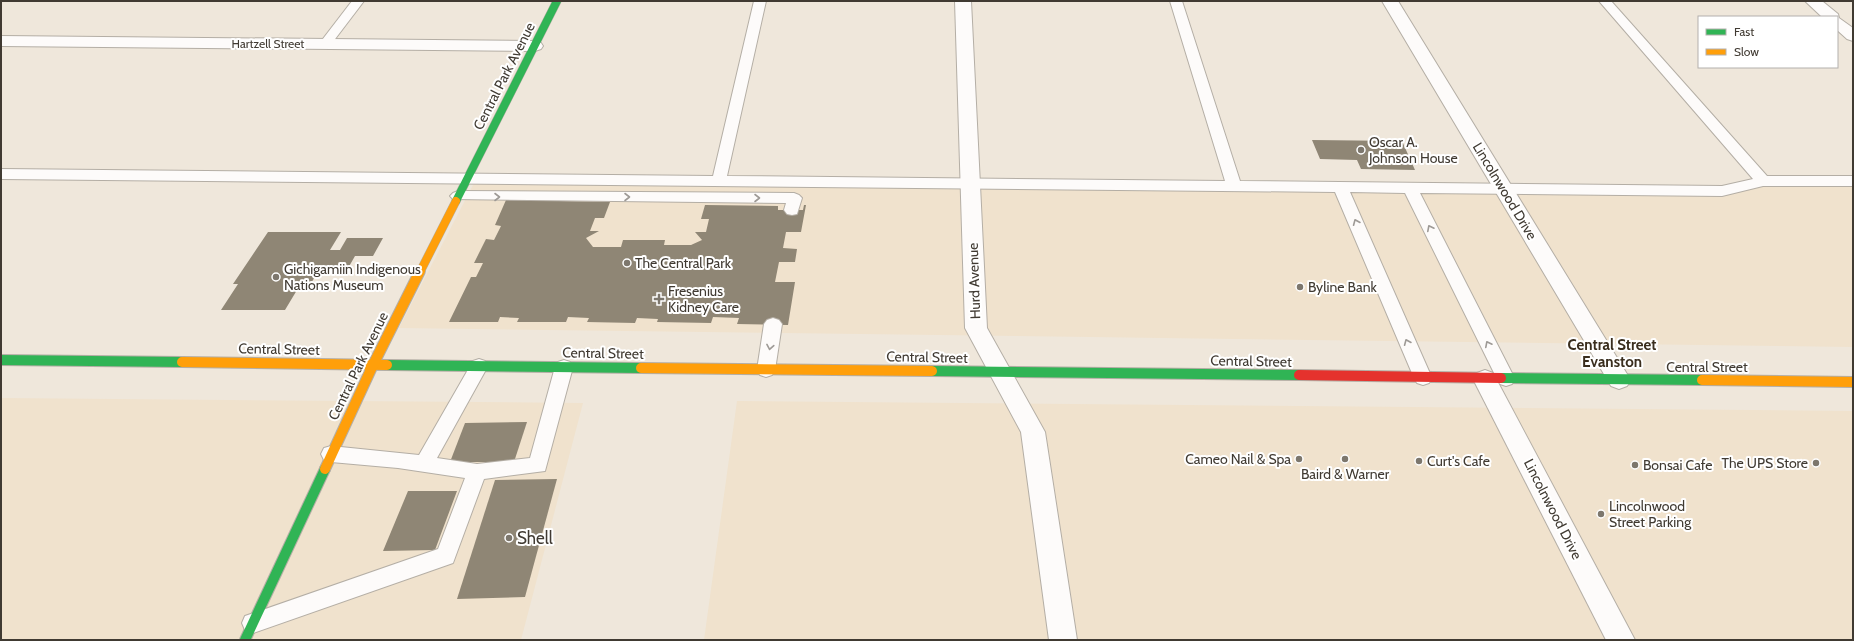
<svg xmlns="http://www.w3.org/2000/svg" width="1854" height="641" font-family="Cabin,sans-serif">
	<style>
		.built { fill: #f0e2cd }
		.building { fill: #8f8675 }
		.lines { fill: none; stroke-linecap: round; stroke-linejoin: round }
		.lane-casing { stroke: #b4aea5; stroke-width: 2 }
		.street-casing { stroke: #b4aea5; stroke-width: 2 }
		.fast-far1-casing { stroke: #b4aea5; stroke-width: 9 }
		.fast-casing { stroke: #b4aea5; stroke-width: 12 }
		.slow-far1-casing { stroke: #b4aea5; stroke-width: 9 }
		.slow-casing { stroke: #b4aea5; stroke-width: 12 }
		.jam-casing { stroke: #b4aea5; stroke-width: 12 }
		.lane { fill: #fdfbfa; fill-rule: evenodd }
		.street { fill: #fdfbfa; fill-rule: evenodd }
		.fast-far1 { stroke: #30b455; stroke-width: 8 }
		.fast { stroke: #30b455; stroke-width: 10 }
		.slow-far1 { stroke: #ff9f0a; stroke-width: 8 }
		.slow { stroke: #ff9f0a; stroke-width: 10 }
		.jam { stroke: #e5322d; stroke-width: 10 }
		.oneway { stroke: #9e9a96 }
		.poi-dot { fill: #7d776d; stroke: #fff; stroke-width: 1.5 }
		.labels { text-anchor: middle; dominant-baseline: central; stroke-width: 4; stroke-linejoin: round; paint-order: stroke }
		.far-street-label { font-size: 12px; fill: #403a32; stroke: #fff }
		.street-label { font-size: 14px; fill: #403a32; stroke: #fff }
		.poi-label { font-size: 14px; fill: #403a32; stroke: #fff; text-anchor: start }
		.neighbourhood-label { font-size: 15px; font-weight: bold; fill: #3a2e1e; stroke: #fff }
		.near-poi-label { font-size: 17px; fill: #403a32; stroke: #fff; text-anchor: start }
	</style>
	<rect width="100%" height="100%" fill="#efe7db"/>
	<!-- built -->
	<g class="built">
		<path d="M 474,183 L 1727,194 L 1768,183 L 1853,184 L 1853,347 L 399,328 Z"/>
		<path d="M 1,398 L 583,403 L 521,640 L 1,640 Z"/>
		<path d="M 737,401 L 1853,411 L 1853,640 L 704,640 Z"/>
	</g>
	<!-- building -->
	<g class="building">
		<path d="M 1312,140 L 1402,141 L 1415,170 L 1361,169 L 1357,160 L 1320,159 Z"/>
		<path d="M 506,200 L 610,202 L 604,218 L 595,218 L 590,231 L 599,231 L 586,238 L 593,247 L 621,247 L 623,240 L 665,240 L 664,245 L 691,245 L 702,240 L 695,232 L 706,232 L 709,219 L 701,219 L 705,205 L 778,206 L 778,210 L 803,210 L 804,205 L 806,205 L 801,232 L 786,232 L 783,248 L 797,249 L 795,262 L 779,262 L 775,282 L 795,282 L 788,325 L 737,324 L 739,318 L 713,317 L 711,323 L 657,322 L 658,319 L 637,318 L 635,323 L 587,322 L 589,318 L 568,317 L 566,322 L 517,322 L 519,318 L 500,317 L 498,322 L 449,322 L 471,277 L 476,277 L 483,263 L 474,263 L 486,239 L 494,240 L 501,226 L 495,225 Z"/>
		<path d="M 268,232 L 341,232 L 330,250 L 340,250 L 347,238 L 383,238 L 373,256 L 355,256 L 347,270 L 319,270 L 310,285 L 300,285 L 285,310 L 221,310 L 238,284 L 233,284 Z"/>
		<path d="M 527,422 L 514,462 L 450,462 L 465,423 Z"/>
		<path d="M 557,479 L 525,597 L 457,599 L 495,480 Z"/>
		<path d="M 408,491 L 457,491 L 435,550 L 383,551 Z"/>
	</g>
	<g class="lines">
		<defs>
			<g id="lane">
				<path d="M 352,1 L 364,1 L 329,47 L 321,47 L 319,44 Z"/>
				<path d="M 754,1 L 766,1 L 727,176 L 1225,181 L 1170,1 L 1182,1 L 1240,181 L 1722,186 L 1753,179 L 1599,1 L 1611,1 L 1767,176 L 1853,176 L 1853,186 L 1763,186 L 1722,196 L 1420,193 L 1515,379 L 1512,384 L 1506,386 L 1500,384 L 1497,379 L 1405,193 L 1350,192 L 1432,378 L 1429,383 L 1423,385 L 1417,383 L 1414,378 L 1335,192 L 1,179 L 1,169 L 713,176 Z"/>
				<path d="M 458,191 L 794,193 L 799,195 L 802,198 L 797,214 L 792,215 L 787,214 L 784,210 L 786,203 L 453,199 L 450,196 L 453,193 Z"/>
				<path d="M 773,318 L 779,320 L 782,324 L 775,370 L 772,375 L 766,377 L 760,375 L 757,370 L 764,324 L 767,320 Z"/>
				<path d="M 479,359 L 485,361 L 488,366 L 437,458 L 477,464 L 530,458 L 555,367 L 558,362 L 564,360 L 570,362 L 573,367 L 545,471 L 484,479 L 453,563 L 253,633 L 245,630 L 242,623 L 245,616 L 438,549 L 465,478 L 398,468 L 331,462 L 324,460 L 321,454 L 324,448 L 331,446 L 419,455 L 473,361 Z"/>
			</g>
			<g id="street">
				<path d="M 955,1 L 971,1 L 987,328 L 1045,432 L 1077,640 L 1049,640 L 1021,432 L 965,328 Z"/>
				<path d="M 1382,1 L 1398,1 L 1627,374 L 1631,380 L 1627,386 L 1619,389 L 1611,386 Z"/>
				<path d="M 1805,1 L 1822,1 L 1838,14 L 1839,18 L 1853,28 L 1853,41 L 1847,39 L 1837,30 L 1837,17 L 1822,17 Z"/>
				<path d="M 1,36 L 535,41 L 541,43 L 543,46 L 541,49 L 535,51 L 1,46 Z"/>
				<path d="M 1485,370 L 1493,373 L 1635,640 L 1606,640 L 1473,379 L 1477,373 Z"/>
			</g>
			<path id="fast-far1" d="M 456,201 L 557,1"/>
			<g id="fast">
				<path d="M 1,360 L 182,362"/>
				<path d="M 387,365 L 641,368"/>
				<path d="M 932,371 L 1299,375"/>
				<path d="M 1501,378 L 1702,380"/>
				<path d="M 245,640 L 325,469"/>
			</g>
			<path id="slow-far1" d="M 420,272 L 456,201"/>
			<g id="slow">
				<path d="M 182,362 L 387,365"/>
				<path d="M 641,368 L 932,371"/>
				<path d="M 1702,380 L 1853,382"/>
				<path d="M 325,469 L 373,365 L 420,271"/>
			</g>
			<path id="jam" d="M 1299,375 L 1501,378"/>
		</defs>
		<!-- lane casing -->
		<use href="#lane" class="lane-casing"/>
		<!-- street casing -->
		<use href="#street" class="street-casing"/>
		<!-- fast-far1 casing -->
		<use href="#fast-far1" class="fast-far1-casing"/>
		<!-- fast casing -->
		<use href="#fast" class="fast-casing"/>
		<!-- slow-far1 casing -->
		<use href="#slow-far1" class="slow-far1-casing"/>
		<!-- slow casing -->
		<use href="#slow" class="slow-casing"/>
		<!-- jam casing -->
		<use href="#jam" class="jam-casing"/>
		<!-- lane -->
		<use href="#lane" class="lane"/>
		<!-- street -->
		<use href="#street" class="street"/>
		<!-- fast-far1 -->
		<use href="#fast-far1" class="fast-far1"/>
		<!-- fast -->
		<use href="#fast" class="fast"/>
		<!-- slow-far1 -->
		<use href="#slow-far1" class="slow-far1"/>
		<!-- slow -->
		<use href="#slow" class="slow"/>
		<!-- jam -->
		<use href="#jam" class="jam"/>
	</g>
	<!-- one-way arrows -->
	<defs><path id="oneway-chevron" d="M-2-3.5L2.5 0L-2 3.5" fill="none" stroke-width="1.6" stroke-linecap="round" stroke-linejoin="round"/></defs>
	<g class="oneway">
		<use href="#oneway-chevron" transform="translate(497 197)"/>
		<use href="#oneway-chevron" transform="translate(627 197)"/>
		<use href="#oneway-chevron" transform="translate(757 198)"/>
		<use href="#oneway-chevron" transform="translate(1356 222) rotate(-113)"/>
		<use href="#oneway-chevron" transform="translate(1430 228) rotate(-117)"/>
		<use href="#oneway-chevron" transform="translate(1407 342) rotate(-113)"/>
		<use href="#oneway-chevron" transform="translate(1488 344) rotate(-117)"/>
		<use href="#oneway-chevron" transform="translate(770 347) rotate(100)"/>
	</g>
	<!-- markers -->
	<g class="poi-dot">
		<circle cx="1361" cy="150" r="4"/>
		<circle cx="627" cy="263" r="4"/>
		<circle cx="276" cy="277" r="4"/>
		<circle cx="1300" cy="287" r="4"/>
		<path d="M657 293h4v4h4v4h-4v4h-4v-4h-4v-4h4z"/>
		<circle cx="1299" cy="459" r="4"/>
		<circle cx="1345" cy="459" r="4"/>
		<circle cx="1419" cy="461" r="4"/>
		<circle cx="1816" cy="463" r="4"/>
		<circle cx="1635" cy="465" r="4"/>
		<circle cx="1601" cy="514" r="4"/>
		<circle cx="509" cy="538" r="4"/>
	</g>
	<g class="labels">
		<!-- far-street labels -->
		<g class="far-street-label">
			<text x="268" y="43">Hartzell Street</text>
		</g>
		<!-- street labels -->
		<g class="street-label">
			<text transform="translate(504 76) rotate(-63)">Central Park Avenue</text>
			<text transform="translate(1505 191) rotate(59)">Lincolnwood Drive</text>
			<text transform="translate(974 281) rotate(-92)">Hurd Avenue</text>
			<text transform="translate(279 349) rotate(1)">Central Street</text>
			<text transform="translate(603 353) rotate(1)">Central Street</text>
			<text transform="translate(927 357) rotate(1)">Central Street</text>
			<text transform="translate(1251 361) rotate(1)">Central Street</text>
			<text transform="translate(358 366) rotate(-64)">Central Park Avenue</text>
			<text x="1707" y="367">Central Street</text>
			<text transform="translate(1553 509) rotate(63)">Lincolnwood Drive</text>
		</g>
		<!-- poi labels -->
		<g class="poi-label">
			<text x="1369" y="142">Oscar A.<tspan x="1369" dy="16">Johnson House</tspan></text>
			<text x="635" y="263">The Central Park</text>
			<text x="284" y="269">Gichigamiin Indigenous<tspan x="284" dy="16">Nations Museum</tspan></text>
			<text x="1308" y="287">Byline Bank</text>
			<text x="668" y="291">Fresenius<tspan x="668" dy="16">Kidney Care</tspan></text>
			<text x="1291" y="459" text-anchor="end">Cameo Nail &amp; Spa</text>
			<text x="1427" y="461">Curt's Cafe</text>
			<text x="1808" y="463" text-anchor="end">The UPS Store</text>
			<text x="1643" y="465">Bonsai Cafe</text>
			<text x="1345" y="474" text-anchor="middle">Baird &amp; Warner</text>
			<text x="1609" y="506">Lincolnwood<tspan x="1609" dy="16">Street Parking</tspan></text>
		</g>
		<!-- neighbourhood labels -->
		<g class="neighbourhood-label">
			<text x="1612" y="345">Central Street<tspan x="1612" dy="17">Evanston</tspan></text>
		</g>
		<!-- near-poi labels -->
		<g class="near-poi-label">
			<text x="517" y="538">Shell</text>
		</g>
	</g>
	<!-- border -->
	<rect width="1854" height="641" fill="none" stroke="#403a32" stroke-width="4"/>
	<!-- legend -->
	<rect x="1698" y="16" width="140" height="52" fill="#ffffff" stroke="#b3b0ad"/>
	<rect x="1706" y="29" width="20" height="6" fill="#30b455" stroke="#b3b0ad"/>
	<text x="1734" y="36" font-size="12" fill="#403a32">Fast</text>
	<rect x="1706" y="49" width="20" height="6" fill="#ff9f0a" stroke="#b3b0ad"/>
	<text x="1734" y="56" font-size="12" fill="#403a32">Slow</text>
</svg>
